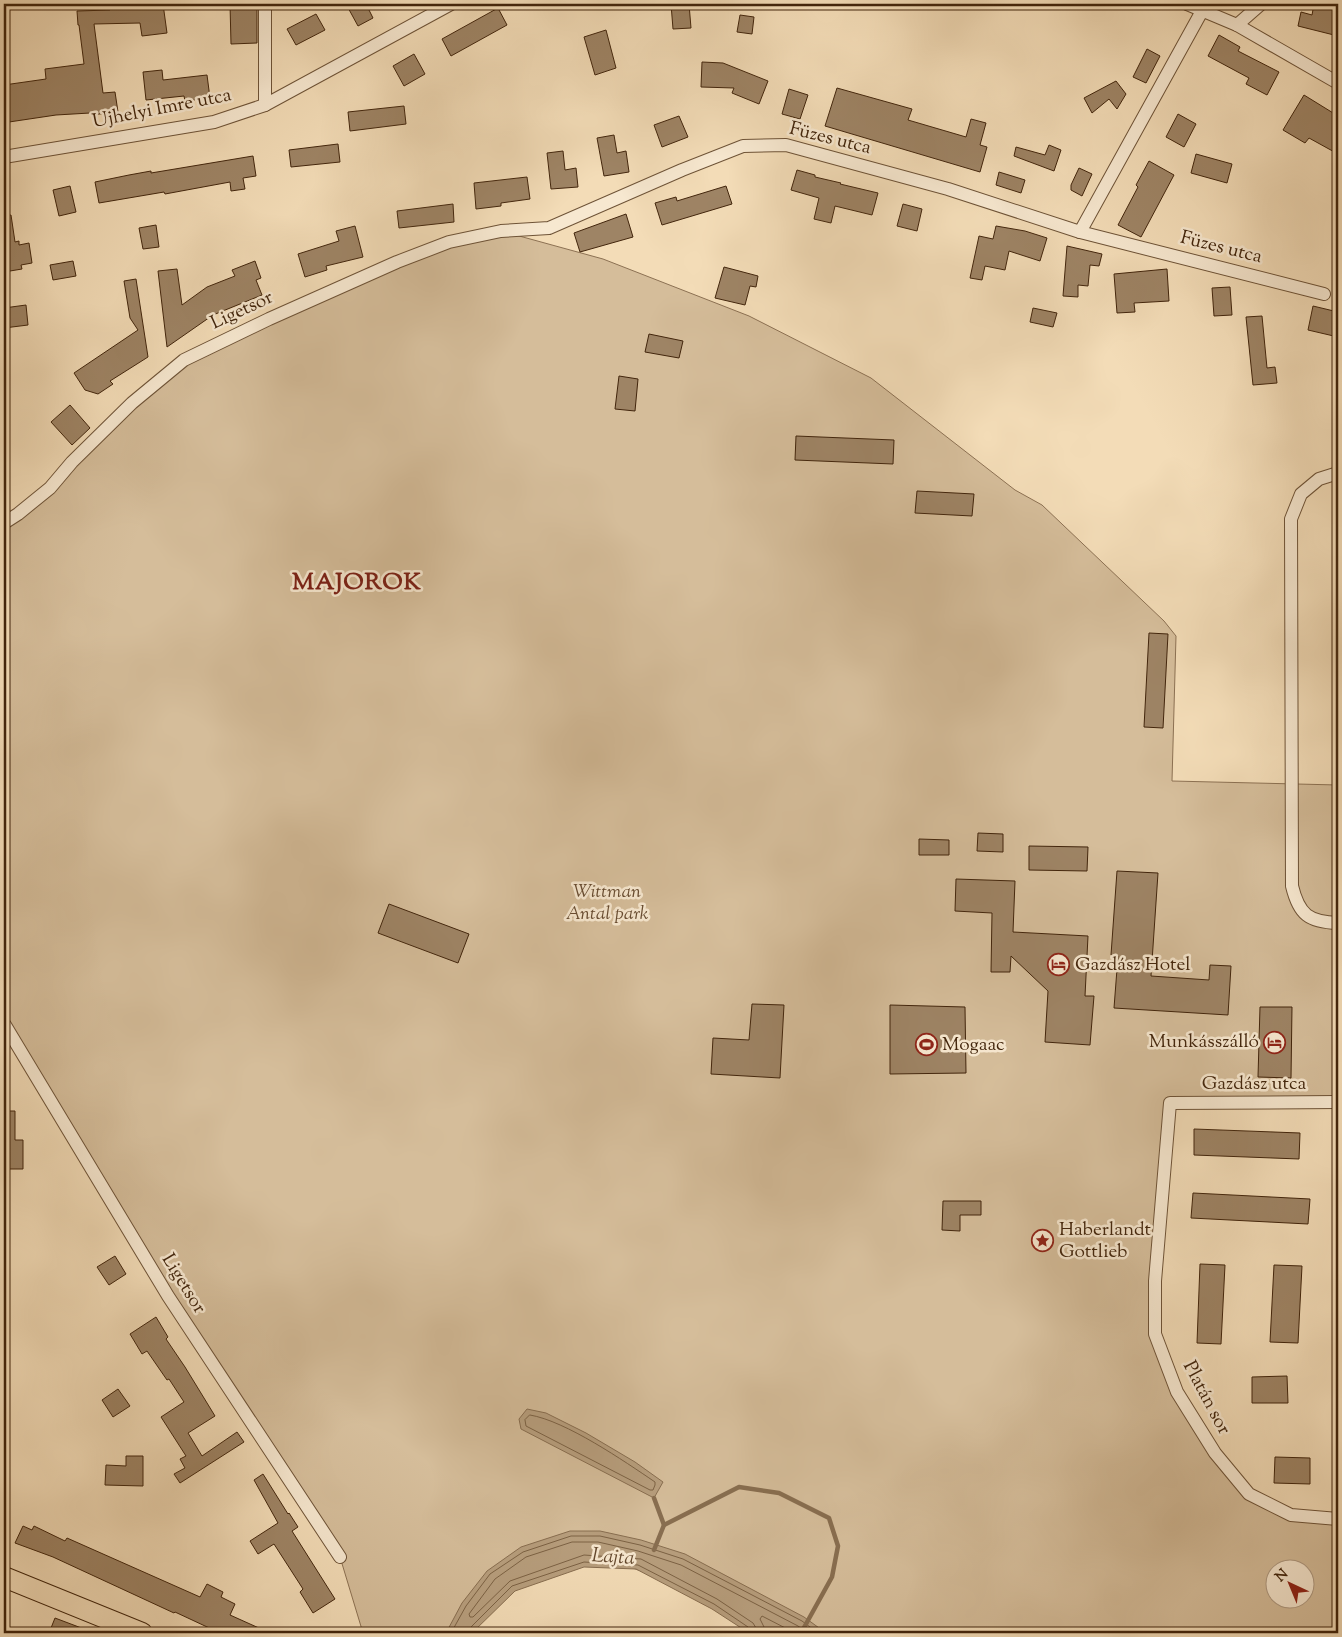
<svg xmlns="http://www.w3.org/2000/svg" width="1342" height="1637" font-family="'Sorts Mill Goudy',serif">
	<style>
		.green { fill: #d5bd9a; stroke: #8c7153; fill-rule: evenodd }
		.water { fill: #b79e7d; stroke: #886e50 }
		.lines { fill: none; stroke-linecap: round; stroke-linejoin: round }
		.shore { stroke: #7c6244; stroke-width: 1 }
		.stream { stroke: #886e50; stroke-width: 4.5 }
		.building { fill: #9e8465; stroke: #42250c }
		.minor-casing { stroke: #6e5337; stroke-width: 14 }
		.primary-casing { stroke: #42250c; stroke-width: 22 }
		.minor { stroke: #f7e8d0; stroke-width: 12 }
		.primary { stroke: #f3dcb7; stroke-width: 20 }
		.labels { text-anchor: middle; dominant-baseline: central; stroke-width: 5; stroke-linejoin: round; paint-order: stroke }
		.street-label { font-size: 19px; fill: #42250c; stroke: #f7e8d0 }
		.park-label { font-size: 19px; font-style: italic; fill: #674b30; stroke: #f7e8d0 }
		.poi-label { font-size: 19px; fill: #42250c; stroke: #f7e8d0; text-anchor: start }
		.water-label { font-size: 20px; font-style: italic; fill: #65492e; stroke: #f7e8d0 }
		.district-label { font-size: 24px; font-weight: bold; letter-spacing: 1px; fill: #7a1f14; stroke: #f7e8d0 }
	</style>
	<rect width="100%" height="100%" fill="#f3dcb7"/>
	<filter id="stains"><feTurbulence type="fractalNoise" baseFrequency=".004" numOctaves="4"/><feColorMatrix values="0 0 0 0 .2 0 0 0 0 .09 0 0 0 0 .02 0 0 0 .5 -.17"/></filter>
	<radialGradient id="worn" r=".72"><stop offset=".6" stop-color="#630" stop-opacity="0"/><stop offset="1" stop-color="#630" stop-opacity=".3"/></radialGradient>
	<!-- green -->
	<path class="green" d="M 501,231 L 603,259 L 749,316 L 871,378 L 1015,490 L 1042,505 L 1164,621 L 1176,636 L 1172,781 L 1338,785 L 1338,1102 L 1170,1103 L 1155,1334 L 1177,1392 L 1249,1494 L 1287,1510 L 1338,1519 L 1338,1633 L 774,1633 L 733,1605 L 603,1557 L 528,1565 L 464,1633 L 363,1633 L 340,1557 L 150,1266 L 5,1025 L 4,523 L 184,360 L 361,277 ZM 1274,1570 L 1304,1570 L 1304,1600 L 1274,1600 Z"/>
	<!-- water -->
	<g class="water">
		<path d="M 527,1409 L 546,1413 L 586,1433 L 635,1462 L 663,1482 L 654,1498 L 521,1429 L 519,1419 Z"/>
		<path d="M 570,1531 L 600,1531 L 641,1540 L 685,1554 L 804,1617 L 826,1633 L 749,1633 L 712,1609 L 636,1569 L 584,1567 L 515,1591 L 472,1633 L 446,1633 L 462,1603 L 487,1571 L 521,1547 Z"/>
	</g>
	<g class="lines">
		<!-- shore -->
		<g class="shore">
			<path d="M 530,1415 C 566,1421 624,1461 655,1482 L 655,1485 L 653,1490 L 650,1490 L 526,1426 L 525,1420 Z"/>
			<path d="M 451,1633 L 466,1606 L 490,1574 L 523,1552 L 571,1536 L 600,1536 L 640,1545 L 683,1559 L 802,1621 L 818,1633"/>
			<path d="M 469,1633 L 470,1628 L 512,1586 L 584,1562 L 638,1565 L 714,1604 L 748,1627 L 751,1633"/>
			<path d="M 757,1633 L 756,1628 L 753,1623 L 717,1599 L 641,1559 L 584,1555 L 510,1581 L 473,1617 L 470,1617 L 469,1614 L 495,1579 L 526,1557 L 572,1542 L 598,1542 L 638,1551 L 681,1565 L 798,1626 L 808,1633"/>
			<path d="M 764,1633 L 764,1627 L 760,1619 L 762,1616 L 795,1633"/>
		</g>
		<!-- stream -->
		<g class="stream">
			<path d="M 654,1498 L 664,1525"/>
			<path d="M 654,1550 L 664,1525 L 739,1487 L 779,1493 L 829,1518 L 838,1546 L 832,1577 L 801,1633"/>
		</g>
	</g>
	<!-- building -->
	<g class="building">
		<path d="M 110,4 L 163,4 L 167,33 L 142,36 L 140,23 L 94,24 L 103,93 L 115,92 L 118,112 L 90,115 L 90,113 L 56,115 L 9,122 L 4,85 L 46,79 L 45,69 L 84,64 L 79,25 L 78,25 L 77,11 L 110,10 Z"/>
		<path d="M 230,4 L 257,4 L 257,43 L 231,44 Z"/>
		<path d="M 346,4 L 366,4 L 373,18 L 358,26 Z"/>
		<path d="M 671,4 L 689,4 L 691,28 L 673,29 Z"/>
		<path d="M 1314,4 L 1338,4 L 1338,36 L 1298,26 L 1301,12 L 1312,15 Z"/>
		<path d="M 498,8 L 507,25 L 451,56 L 442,39 Z"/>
		<path d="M 316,14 L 325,30 L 296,45 L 287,29 Z"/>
		<path d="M 740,15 L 754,17 L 752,34 L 737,32 Z"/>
		<path d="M 606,30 L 616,68 L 595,75 L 584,37 Z"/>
		<path d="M 1219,35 L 1240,47 L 1238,51 L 1279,72 L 1267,95 L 1246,84 L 1249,78 L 1208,56 Z"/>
		<path d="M 1147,49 L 1160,56 L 1146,83 L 1133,77 Z"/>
		<path d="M 414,54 L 425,74 L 404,86 L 393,66 Z"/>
		<path d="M 702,62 L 723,63 L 768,81 L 759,104 L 732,93 L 734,88 L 701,87 Z"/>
		<path d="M 162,70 L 163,80 L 207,75 L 210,98 L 185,101 L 184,96 L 146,100 L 143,72 Z"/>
		<path d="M 1116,81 L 1126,94 L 1117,109 L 1109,99 L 1092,113 L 1084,98 Z"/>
		<path d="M 837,88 L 912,109 L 908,120 L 966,137 L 971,119 L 986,123 L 980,145 L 987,147 L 980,172 L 825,126 Z"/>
		<path d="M 789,89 L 808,95 L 800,119 L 782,114 Z"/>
		<path d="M 1304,95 L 1338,116 L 1338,154 L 1309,138 L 1305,143 L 1283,130 Z"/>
		<path d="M 404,106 L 406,124 L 350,131 L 348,112 Z"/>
		<path d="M 1178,114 L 1196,124 L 1184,147 L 1166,137 Z"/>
		<path d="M 679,116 L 688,137 L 662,147 L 654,125 Z"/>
		<path d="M 614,135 L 617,153 L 626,151 L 629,172 L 604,176 L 597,138 Z"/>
		<path d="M 338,144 L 340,162 L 291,167 L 289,150 Z"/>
		<path d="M 1049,145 L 1061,150 L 1054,171 L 1014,156 L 1016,147 L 1045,155 Z"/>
		<path d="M 563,151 L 565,170 L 576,168 L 578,187 L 551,189 L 547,153 Z"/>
		<path d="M 1196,154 L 1232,164 L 1227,183 L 1191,173 Z"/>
		<path d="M 253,156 L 256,176 L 243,178 L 245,189 L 231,191 L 230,182 L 165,194 L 164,192 L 99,203 L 95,182 L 129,175 L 151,171 L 151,173 Z"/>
		<path d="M 1149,161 L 1174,175 L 1141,237 L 1118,225 L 1138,187 L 1136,185 Z"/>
		<path d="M 1079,168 L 1092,174 L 1082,196 L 1071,190 L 1071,185 Z"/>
		<path d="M 797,170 L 815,175 L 815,177 L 841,183 L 840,184 L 878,193 L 872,215 L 835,206 L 831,223 L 814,219 L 819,198 L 791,190 Z"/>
		<path d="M 999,172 L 1025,180 L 1021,193 L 996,185 Z"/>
		<path d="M 527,177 L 530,199 L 501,203 L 501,206 L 476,209 L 474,183 Z"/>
		<path d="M 70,186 L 76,212 L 59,216 L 53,190 Z"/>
		<path d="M 726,186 L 732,204 L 662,225 L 655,203 L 676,197 L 677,201 Z"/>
		<path d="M 453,204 L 454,222 L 399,228 L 397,211 Z"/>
		<path d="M 903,204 L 922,209 L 917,231 L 897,226 Z"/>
		<path d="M 626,214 L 633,237 L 580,252 L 574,233 Z"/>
		<path d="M 11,215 L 15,242 L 19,241 L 19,245 L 29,243 L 32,263 L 21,265 L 22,269 L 4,272 L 4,216 Z"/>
		<path d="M 156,225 L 159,247 L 143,249 L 139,228 Z"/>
		<path d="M 355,226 L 363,257 L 326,266 L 327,270 L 305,277 L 298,254 L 339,241 L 336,231 Z"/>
		<path d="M 996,226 L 1025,231 L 1047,238 L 1040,261 L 1009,251 L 1005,270 L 985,266 L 982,280 L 970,278 L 979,236 L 993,239 Z"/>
		<path d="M 1067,246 L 1102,254 L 1099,266 L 1090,265 L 1088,286 L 1078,285 L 1078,297 L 1063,296 Z"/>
		<path d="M 73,261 L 76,276 L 53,280 L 50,265 Z"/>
		<path d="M 255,261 L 261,278 L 256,280 L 262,295 L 213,315 L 167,347 L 158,271 L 177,269 L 182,305 L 207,287 L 235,276 L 232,270 Z"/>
		<path d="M 724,267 L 758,276 L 756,287 L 750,286 L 745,305 L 715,298 Z"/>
		<path d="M 1167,269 L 1169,301 L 1134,303 L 1135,312 L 1117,313 L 1114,274 Z"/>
		<path d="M 136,279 L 148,357 L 110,381 L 113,384 L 98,394 L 85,390 L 74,373 L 138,330 L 130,318 L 124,281 Z"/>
		<path d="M 1230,287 L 1232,315 L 1214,316 L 1212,288 Z"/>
		<path d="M 26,305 L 28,325 L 4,328 L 4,308 Z"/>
		<path d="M 1313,306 L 1338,312 L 1338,337 L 1308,330 Z"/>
		<path d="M 1033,308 L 1057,313 L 1053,327 L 1030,322 Z"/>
		<path d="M 1262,316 L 1267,368 L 1275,367 L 1277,383 L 1253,385 L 1246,317 Z"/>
		<path d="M 649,334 L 683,341 L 679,358 L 645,352 Z"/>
		<path d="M 619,376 L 638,379 L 635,411 L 615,409 Z"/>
		<path d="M 70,405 L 90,428 L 72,445 L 51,422 Z"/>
		<path d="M 796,436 L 894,440 L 893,464 L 795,460 Z"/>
		<path d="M 917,491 L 974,494 L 972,516 L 915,513 Z"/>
		<path d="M 1149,633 L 1168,634 L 1163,728 L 1144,727 Z"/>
		<path d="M 978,833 L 1003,834 L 1003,852 L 977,851 Z"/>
		<path d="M 919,839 L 949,840 L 949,855 L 919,855 Z"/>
		<path d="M 1029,846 L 1088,847 L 1087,871 L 1029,870 Z"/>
		<path d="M 1117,871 L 1158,873 L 1151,976 L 1209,980 L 1210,965 L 1231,966 L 1228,1015 L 1114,1008 L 1118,956 L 1111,955 Z"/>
		<path d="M 956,879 L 1015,881 L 1013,932 L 1088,936 L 1085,996 L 1094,996 L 1090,1045 L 1045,1042 L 1048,991 L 1011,956 L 1010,972 L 991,972 L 992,913 L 955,911 Z"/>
		<path d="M 389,904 L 469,934 L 458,963 L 378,933 Z"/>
		<path d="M 752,1004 L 784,1005 L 780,1078 L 711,1074 L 713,1038 L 749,1040 Z"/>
		<path d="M 890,1005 L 965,1007 L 966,1073 L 890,1074 Z"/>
		<path d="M 1260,1007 L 1292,1007 L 1291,1078 L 1258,1077 Z"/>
		<path d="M 4,1111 L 15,1111 L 15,1140 L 23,1140 L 23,1169 L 4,1169 Z"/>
		<path d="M 1194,1129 L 1300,1133 L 1299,1159 L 1194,1155 Z"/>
		<path d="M 1193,1193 L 1310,1199 L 1308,1224 L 1191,1218 Z"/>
		<path d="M 943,1201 L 981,1201 L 981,1215 L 960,1215 L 960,1231 L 942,1230 Z"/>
		<path d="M 115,1256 L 126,1274 L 109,1285 L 97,1267 Z"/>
		<path d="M 1200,1264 L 1225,1265 L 1221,1344 L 1197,1343 Z"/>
		<path d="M 1274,1265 L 1302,1266 L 1298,1343 L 1270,1342 Z"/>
		<path d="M 156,1317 L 168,1337 L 166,1339 L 185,1367 L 215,1416 L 188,1433 L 202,1456 L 237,1432 L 244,1442 L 180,1483 L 174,1474 L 185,1468 L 180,1459 L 186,1456 L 161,1417 L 184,1402 L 169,1379 L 167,1380 L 147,1351 L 142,1354 L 130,1334 Z"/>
		<path d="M 1287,1376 L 1288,1403 L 1252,1403 L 1252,1377 Z"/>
		<path d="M 118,1389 L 130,1406 L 113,1417 L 102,1400 Z"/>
		<path d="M 126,1456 L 143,1456 L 143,1486 L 105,1485 L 106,1465 L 126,1466 Z"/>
		<path d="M 1275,1457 L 1310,1458 L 1310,1484 L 1274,1483 Z"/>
		<path d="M 263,1474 L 288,1514 L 289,1513 L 298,1527 L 292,1531 L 335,1599 L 313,1613 L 300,1592 L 303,1589 L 274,1544 L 258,1554 L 250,1541 L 278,1523 L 254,1480 Z"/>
		<path d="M 23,1526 L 32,1530 L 34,1526 L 65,1541 L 67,1538 L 200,1597 L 207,1584 L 223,1592 L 221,1597 L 235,1604 L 230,1615 L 270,1633 L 220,1633 L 175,1612 L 174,1613 L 53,1557 L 15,1543 Z"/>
		<path d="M 55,1618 L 92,1632 L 92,1633 L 49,1633 Z"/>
	</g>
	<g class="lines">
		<defs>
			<g id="minor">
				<path d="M 265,4 L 265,105"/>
				<path d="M 1187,4 L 1237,25 L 1338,83"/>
				<path d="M 1237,25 L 1261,4"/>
				<path d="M 4,157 L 214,122 L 265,105 L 451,4"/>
				<path d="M 1080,232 L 1202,11"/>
				<path d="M 1338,473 L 1319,479 L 1301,494 L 1291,519 L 1292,886 C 1299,915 1309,922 1338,923"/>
				<path d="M 4,523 L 18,514 L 50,488 L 72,462 L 132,403 L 184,360 L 269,319 L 397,262 L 449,242 L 501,231 L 549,228 L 682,170 L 743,146 L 786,145 L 948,189 L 1080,232 L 1324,294"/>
				<path d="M 4,1025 L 5,1025 L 168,1296 L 340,1557"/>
				<path d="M 1338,1102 L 1170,1103 L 1155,1281 L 1155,1334 L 1177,1392 L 1215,1453 L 1249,1494 L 1291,1515 L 1338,1519"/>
			</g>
			<path id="primary" d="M 4,1577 L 142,1633"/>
		</defs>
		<!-- minor casing -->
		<use href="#minor" class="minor-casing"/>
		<!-- primary casing -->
		<use href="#primary" class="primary-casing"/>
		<!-- minor -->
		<use href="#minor" class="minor"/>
		<!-- primary -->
		<use href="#primary" class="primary"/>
	</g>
	<!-- icons -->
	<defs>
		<symbol id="hotel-ring" viewBox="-11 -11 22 22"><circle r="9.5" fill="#f7e8d0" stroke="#8f2418" stroke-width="1.5"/><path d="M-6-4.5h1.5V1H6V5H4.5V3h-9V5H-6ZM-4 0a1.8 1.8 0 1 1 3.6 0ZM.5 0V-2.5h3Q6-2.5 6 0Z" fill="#8f2418"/></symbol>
		<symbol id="stadium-ring" viewBox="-11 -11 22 22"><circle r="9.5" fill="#f7e8d0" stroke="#8f2418" stroke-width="1.5"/><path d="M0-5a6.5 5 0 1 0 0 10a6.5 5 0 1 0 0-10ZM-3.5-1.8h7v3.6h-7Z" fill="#8f2418"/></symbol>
		<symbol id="sight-ring" viewBox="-11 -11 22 22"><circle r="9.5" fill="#f7e8d0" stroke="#8f2418" stroke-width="1.5"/><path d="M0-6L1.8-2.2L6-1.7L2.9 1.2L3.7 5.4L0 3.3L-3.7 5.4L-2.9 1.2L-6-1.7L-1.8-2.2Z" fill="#8f2418"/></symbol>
	</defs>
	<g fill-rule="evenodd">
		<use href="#hotel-ring" x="1046" y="952" width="25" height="25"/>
		<use href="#hotel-ring" x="1262" y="1030" width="25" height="25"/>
		<use href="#stadium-ring" x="914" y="1032" width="25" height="25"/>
		<use href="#sight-ring" x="1030" y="1228" width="25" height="25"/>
	</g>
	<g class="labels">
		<!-- street labels -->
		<g class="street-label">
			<text transform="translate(162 109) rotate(-11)">Ujhelyi Imre utca</text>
			<text transform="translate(830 139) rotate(14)">Füzes utca</text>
			<text transform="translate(1221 248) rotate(14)">Füzes utca</text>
			<text transform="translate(242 311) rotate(-25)">Ligetsor</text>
			<text x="1254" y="1084">Gazdász utca</text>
			<text transform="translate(183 1284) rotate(58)">Ligetsor</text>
			<text transform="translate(1206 1398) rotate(62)">Platán sor</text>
		</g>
		<!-- park labels -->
		<g class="park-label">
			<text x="607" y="892">Wittman<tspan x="607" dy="22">Antal park</tspan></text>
		</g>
		<!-- poi labels -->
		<g class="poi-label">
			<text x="1075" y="965">Gazdász Hotel</text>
			<text x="1259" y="1042" text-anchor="end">Munkásszálló</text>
			<text x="942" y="1045">Mogaac</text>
			<text x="1059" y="1230">Haberlandt<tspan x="1059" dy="22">Gottlieb</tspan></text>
		</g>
		<!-- water labels -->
		<g class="water-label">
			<text transform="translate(613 1558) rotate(4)">Lajta</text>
		</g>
		<!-- district labels -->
		<g class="district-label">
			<text x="357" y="583">MAJOROK</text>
		</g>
	</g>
	<!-- margin -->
	<rect width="1342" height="1637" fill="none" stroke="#f3dcb7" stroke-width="20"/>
	<rect x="5" y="5" width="1332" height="1627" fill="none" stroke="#42250c" stroke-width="2.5"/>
	<rect x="10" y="10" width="1322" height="1617" fill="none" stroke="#42250c"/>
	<!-- north arrow -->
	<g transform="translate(1290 1584) rotate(316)"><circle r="24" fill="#f7e8d0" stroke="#af9a82"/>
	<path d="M0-4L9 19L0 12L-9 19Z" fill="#8f2418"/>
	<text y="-8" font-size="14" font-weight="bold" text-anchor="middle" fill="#42250c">N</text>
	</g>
	<rect width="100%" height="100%" filter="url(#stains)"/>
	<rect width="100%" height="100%" fill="url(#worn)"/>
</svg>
